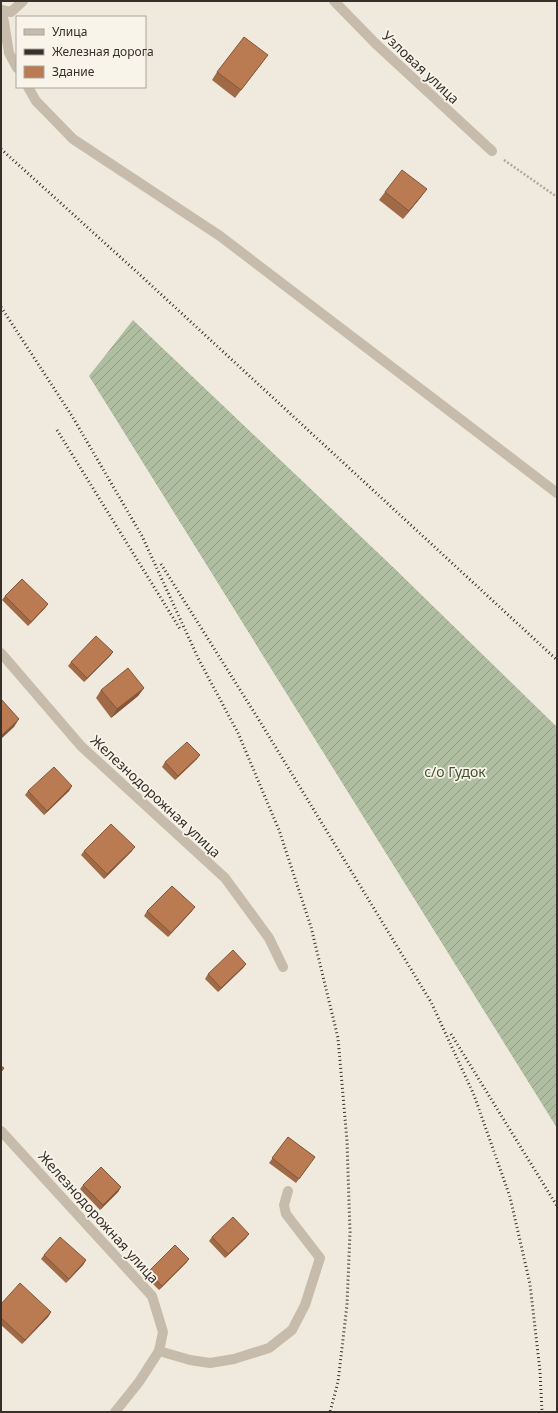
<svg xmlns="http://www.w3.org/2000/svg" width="558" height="1413" font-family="'Noto Sans',sans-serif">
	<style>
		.garden { fill: url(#garden-furrows) }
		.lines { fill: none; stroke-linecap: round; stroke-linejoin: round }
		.path { stroke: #b3a796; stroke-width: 2.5; stroke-dasharray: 2 2; stroke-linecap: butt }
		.service { stroke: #c7bcab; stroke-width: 10 }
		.minor { stroke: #c7bcab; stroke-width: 10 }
		.rail { stroke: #362f2a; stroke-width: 3; stroke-dasharray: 1 3; stroke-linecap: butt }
		.wall { fill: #a06a47 }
		.shaded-wall { fill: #82563a }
		.building { fill: #ba7b53; stroke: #82563a }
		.labels { text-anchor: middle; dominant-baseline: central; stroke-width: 3.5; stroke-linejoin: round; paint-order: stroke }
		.street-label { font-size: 14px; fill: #362f2a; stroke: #f8f4ea }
		.park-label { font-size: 14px; fill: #405230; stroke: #f8f4ea }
	</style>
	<defs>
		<pattern id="garden-furrows" width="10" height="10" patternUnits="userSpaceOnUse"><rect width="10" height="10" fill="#afbea0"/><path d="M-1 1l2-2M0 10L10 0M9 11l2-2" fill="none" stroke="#8f9b83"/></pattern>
	</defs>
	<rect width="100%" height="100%" fill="#f0eade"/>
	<!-- garden -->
	<path class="garden" d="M 133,320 L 395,569 L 557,727 L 557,1128 L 89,376 Z"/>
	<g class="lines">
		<!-- path -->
		<path class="path" d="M 504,160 L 557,197"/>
		<!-- service -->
		<path class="service" d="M 159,1351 L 190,1360 L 210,1363 L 234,1359 L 269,1348 L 292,1330 L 305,1305 L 320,1258 L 286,1214 L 284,1205 L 288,1191"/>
		<!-- minor -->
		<g class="minor">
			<path d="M 334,1 L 376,44 L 492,151"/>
			<path d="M 1,10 L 11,12 L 23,1"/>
			<path d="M 2,10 L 9,53 L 17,68"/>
			<path d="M 28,87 L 36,101 L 73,139 L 220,236 L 557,493"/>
			<path d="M 1,653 L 81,746 L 225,878 L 269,938 L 283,967"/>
			<path d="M 1,1131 L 152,1296 L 163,1332 L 159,1351 L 139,1382 L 115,1412"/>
		</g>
		<!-- rail -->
		<g class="rail">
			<path d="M 1,149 L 139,274 L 557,660"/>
			<path d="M 1,307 L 72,416 L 142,536 L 199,660 L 238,733 L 279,830 L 311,927 L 338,1038 L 347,1141 L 350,1232 L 347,1305 L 338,1382 L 330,1412"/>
			<path d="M 57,430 L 180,629"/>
			<path d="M 161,564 L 259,720 L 431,1002 L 474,1095 L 510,1197 L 530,1284 L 540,1371 L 542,1412"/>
			<path d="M 451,1034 L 557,1206"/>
		</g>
	</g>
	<!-- wall -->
	<g class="wall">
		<path d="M 262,63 L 235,98 L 212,80 L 217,72 Z"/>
		<path d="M 385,192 L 421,197 L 403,219 L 379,200 Z"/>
		<path d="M 5,596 L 48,604 L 45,608 L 28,626 L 2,600 Z"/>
		<path d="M 113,652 L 110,656 L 84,682 L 68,666 L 71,662 Z"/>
		<path d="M 144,688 L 138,696 L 111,718 L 96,698 L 101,690 Z"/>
		<path d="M 200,755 L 197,759 L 175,780 L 162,767 L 165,762 Z"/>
		<path d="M 72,786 L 69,791 L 44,815 L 25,795 L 28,791 Z"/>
		<path d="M 84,851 L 132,851 L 104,879 L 81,855 Z"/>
		<path d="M 147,911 L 192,911 L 168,937 L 144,916 Z"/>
		<path d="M 246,964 L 243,968 L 218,992 L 205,979 L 208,974 Z"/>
		<path d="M 288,1137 L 315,1157 L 296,1183 L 269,1163 Z"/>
		<path d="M 83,1185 L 121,1187 L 118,1192 L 100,1210 L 80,1189 Z"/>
		<path d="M 212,1237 L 246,1238 L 225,1258 L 209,1241 Z"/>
		<path d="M 44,1255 L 86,1260 L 83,1265 L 66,1283 L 41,1259 Z"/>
		<path d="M 189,1259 L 186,1263 L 159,1290 L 145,1276 L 148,1272 Z"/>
		<path d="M 1,1304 L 51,1312 L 48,1317 L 22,1344 L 1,1325 Z"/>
	</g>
	<!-- shaded-wall -->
	<g class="shaded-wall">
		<path d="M 427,189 L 421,197 L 403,219 L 409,211 Z"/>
		<path d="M 48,604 L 45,608 L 28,626 L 31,622 Z"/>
		<path d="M 113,652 L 110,656 L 84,682 L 87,678 Z"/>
		<path d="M 144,688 L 138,696 L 111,718 L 117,709 Z"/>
		<path d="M 19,719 L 14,727 L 1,739 L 1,736 Z"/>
		<path d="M 200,755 L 197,759 L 175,780 L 178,776 Z"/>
		<path d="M 72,786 L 69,791 L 44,815 L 47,811 Z"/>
		<path d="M 135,847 L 132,851 L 104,879 L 107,874 Z"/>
		<path d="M 195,907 L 192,911 L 168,937 L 171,933 Z"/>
		<path d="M 246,964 L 243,968 L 218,992 L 221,988 Z"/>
		<path d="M 121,1187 L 118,1192 L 100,1210 L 103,1205 Z"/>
		<path d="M 249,1234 L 246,1238 L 225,1258 L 228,1254 Z"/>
		<path d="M 189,1259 L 186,1263 L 159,1290 L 162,1286 Z"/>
		<path d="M 86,1260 L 83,1265 L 66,1283 L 69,1279 Z"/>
		<path d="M 51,1312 L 48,1317 L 22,1344 L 25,1340 Z"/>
	</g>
	<!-- building -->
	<g class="building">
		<path d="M 244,37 L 268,55 L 241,90 L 217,72 Z"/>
		<path d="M 402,170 L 427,189 L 409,211 L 385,192 Z"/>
		<path d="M 22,579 L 48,604 L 31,622 L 5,596 Z"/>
		<path d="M 96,636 L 113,652 L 87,678 L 71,662 Z"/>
		<path d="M 128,668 L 144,688 L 117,709 L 101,690 Z"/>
		<path d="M 1,699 L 19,719 L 1,736 Z"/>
		<path d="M 187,742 L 200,755 L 178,776 L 165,762 Z"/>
		<path d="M 54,767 L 72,786 L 47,811 L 28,791 Z"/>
		<path d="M 111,824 L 135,847 L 107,874 L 84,851 Z"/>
		<path d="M 172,886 L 195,907 L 171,933 L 147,911 Z"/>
		<path d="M 233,950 L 246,964 L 221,988 L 208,974 Z"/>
		<path d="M 1,1066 L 4,1068 L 1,1072 Z"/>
		<path d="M 288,1137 L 315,1157 L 299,1179 L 272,1158 Z"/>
		<path d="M 101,1167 L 121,1187 L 103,1205 L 83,1185 Z"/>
		<path d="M 233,1217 L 249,1234 L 228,1254 L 212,1237 Z"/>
		<path d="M 60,1237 L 86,1260 L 69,1279 L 44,1255 Z"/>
		<path d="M 175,1245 L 189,1259 L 162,1286 L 148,1272 Z"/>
		<path d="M 20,1283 L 51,1312 L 25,1340 L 1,1318 L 1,1304 Z"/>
	</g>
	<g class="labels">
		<!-- street labels -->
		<g class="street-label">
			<text transform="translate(421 67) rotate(43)">Узловая улица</text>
			<text transform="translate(156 796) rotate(43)">Железнодорожная улица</text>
			<text transform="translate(99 1217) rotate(48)">Железнодорожная улица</text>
		</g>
		<!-- park labels -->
		<g class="park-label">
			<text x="455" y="771">с/о Гудок</text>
		</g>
	</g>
	<!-- border -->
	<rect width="558" height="1413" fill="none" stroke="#362f2a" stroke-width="4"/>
	<!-- legend -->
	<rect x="16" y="16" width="130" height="72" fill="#f8f4ea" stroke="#aaa59d"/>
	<rect x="24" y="29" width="20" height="6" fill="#c7bcab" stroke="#aaa59d"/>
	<text x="52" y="36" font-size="12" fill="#362f2a">Улица</text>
	<rect x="24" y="49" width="20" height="6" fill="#362f2a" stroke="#aaa59d"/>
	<text x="52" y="56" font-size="12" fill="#362f2a">Железная дорога</text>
	<rect x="24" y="66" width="20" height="12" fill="#ba7b53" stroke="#aaa59d"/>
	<text x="52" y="76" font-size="12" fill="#362f2a">Здание</text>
</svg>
